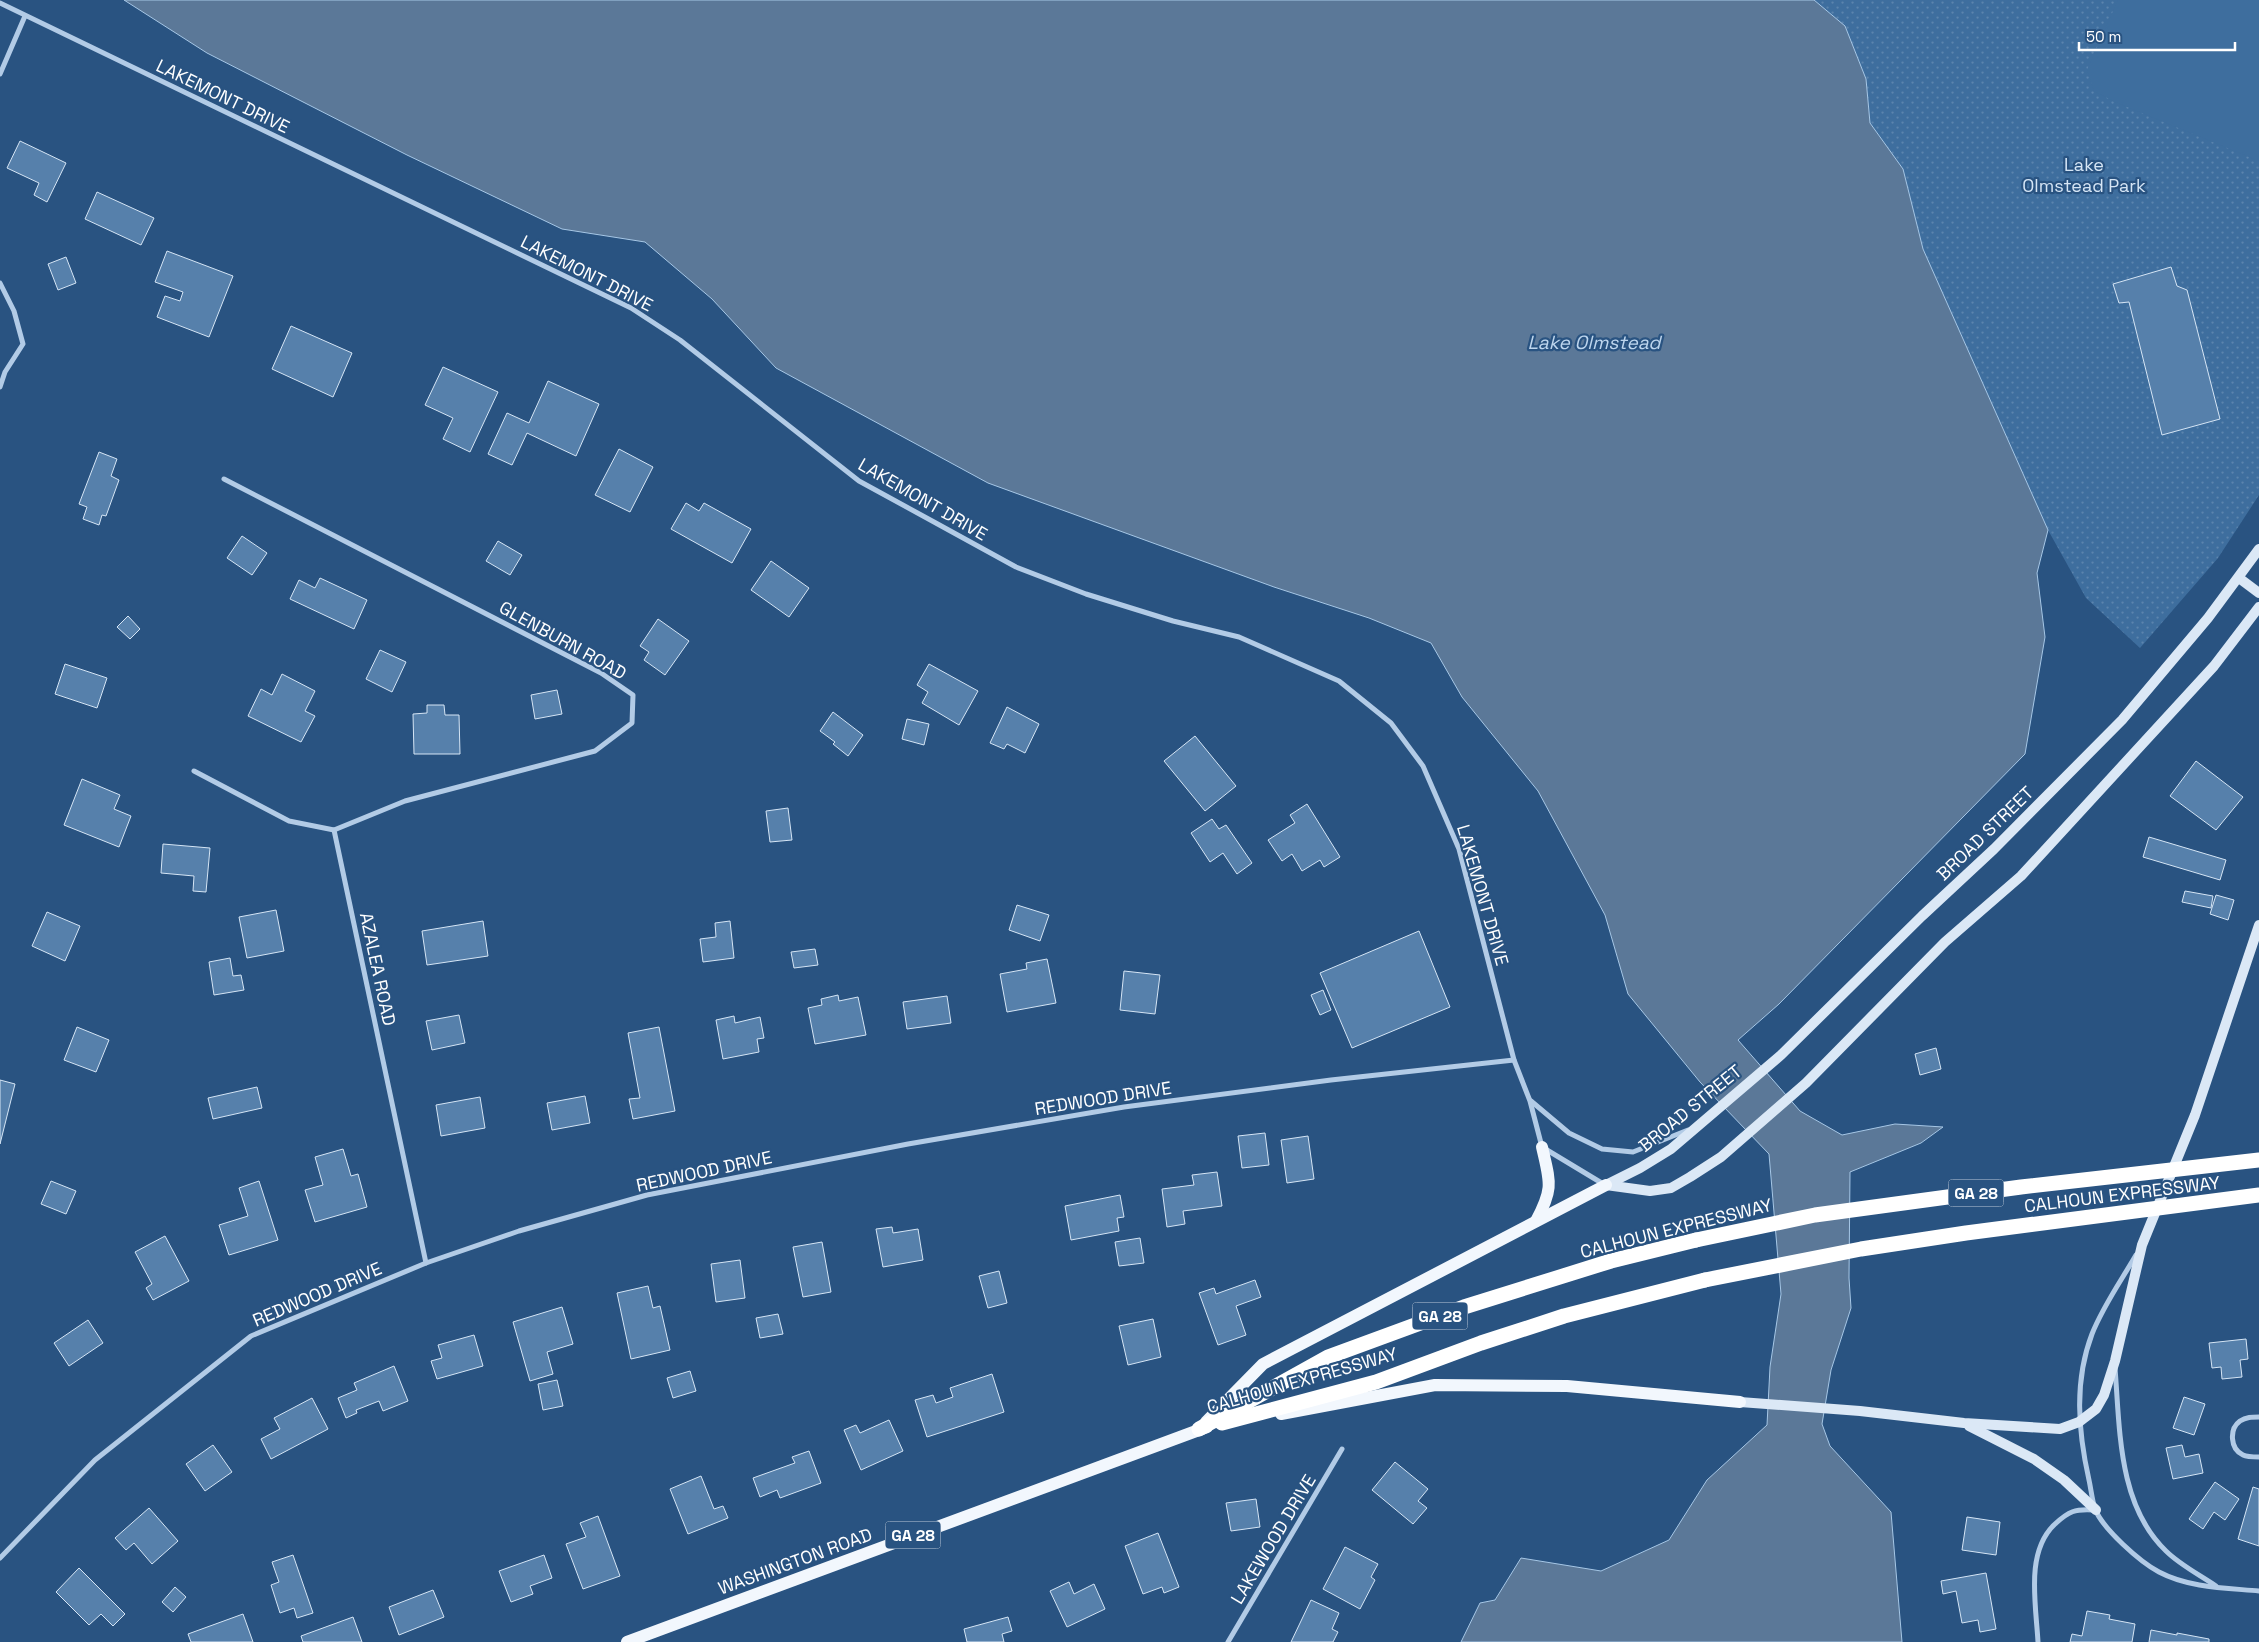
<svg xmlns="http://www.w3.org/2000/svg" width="2259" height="1642" font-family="'Space Grotesk',sans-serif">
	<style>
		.green { fill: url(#green-dots) }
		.pitch { fill: #3e6e9e }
		.water { fill: #5b7898; stroke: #a6c7e6 }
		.building { fill: #5680ab; stroke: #d5e5f5 }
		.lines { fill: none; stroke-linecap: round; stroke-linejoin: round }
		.street { stroke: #b2cbe6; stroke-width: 5 }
		.secondary { stroke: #dbe8f6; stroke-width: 10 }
		.primary { stroke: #f2f7fd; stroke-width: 12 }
		.highway { stroke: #fff; stroke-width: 15 }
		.highway-bridge { stroke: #fff; stroke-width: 15 }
		.labels { text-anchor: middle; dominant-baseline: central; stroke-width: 4.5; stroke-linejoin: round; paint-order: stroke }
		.shield { fill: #295381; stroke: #bfcbd9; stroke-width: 1 }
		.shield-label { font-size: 16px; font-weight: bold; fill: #fff }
		.street-label { font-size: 18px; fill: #fff; stroke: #295381 }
		.park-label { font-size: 18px; fill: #d5e5f5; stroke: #295381 }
		.water-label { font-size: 19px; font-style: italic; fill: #bdd5ed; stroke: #295381 }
	</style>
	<defs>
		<pattern id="green-dots" width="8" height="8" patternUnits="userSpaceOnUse" patternTransform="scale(1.25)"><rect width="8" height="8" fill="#3e6e9e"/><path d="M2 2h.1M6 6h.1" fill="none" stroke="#5b84ad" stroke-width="1.8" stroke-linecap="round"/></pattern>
	</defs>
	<rect width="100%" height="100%" fill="#295381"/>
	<!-- green -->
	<path class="green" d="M 1814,0 L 2259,0 L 2259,495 L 2218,558 L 2140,648 L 2086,598 L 2048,530 L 1923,249 L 1903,169 L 1870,123 L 1866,79 L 1845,26 Z"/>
	<!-- pitch -->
	<path class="pitch" d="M 2118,0 L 2259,0 L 2259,161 L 2115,102 L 2094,91 L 2087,70 Z"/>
	<!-- water -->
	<path class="water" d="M 124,0 L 1814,0 L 1845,26 L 1866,79 L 1870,123 L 1903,169 L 1923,249 L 2048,530 L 2037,573 L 2045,637 L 2025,754 L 1779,1004 L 1738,1040 L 1800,1111 L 1842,1135 L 1895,1124 L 1943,1127 L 1921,1143 L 1850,1172 L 1849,1278 L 1851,1308 L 1831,1370 L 1822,1424 L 1830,1446 L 1891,1512 L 1902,1642 L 1461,1642 L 1480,1603 L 1495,1600 L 1521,1558 L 1601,1571 L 1669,1540 L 1707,1480 L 1767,1425 L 1770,1367 L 1781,1294 L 1769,1154 L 1700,1082 L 1628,994 L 1605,915 L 1538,791 L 1462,697 L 1431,643 L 1369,618 L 1274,587 L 988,483 L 776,368 L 712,299 L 645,242 L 562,229 L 407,155 L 207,53 Z"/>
	<!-- building -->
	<g class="building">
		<path d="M 20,141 L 66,163 L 47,202 L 34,195 L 39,183 L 7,168 Z"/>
		<path d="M 97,192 L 154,218 L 141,245 L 85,219 Z"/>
		<path d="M 167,251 L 233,276 L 209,337 L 157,317 L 165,296 L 180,301 L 183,292 L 155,282 Z"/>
		<path d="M 66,257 L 76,283 L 58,290 L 48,264 Z"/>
		<path d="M 2171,267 L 2177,286 L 2187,290 L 2220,419 L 2162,435 L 2129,302 L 2119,303 L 2113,284 Z"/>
		<path d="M 291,326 L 352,353 L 333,397 L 272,369 Z"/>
		<path d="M 443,367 L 498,392 L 470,452 L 443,439 L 453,418 L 425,405 Z"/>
		<path d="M 548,381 L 599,404 L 576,456 L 527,433 L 512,465 L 488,454 L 507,413 L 529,423 Z"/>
		<path d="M 619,449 L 653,467 L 630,512 L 595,495 Z"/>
		<path d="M 99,452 L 117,459 L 111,476 L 119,480 L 106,516 L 102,515 L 99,525 L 83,519 L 87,507 L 79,504 Z"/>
		<path d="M 686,503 L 699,511 L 704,503 L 751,529 L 732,563 L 671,529 Z"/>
		<path d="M 242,536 L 267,553 L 252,575 L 227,558 Z"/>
		<path d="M 498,541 L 522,555 L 510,575 L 486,561 Z"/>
		<path d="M 771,561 L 809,588 L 789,617 L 751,590 Z"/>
		<path d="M 320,578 L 367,600 L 354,629 L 290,599 L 299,580 L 315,588 Z"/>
		<path d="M 128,616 L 140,629 L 130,639 L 117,627 Z"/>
		<path d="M 658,619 L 689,641 L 665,675 L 644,660 L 649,652 L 640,646 Z"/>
		<path d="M 380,650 L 406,662 L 392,692 L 366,679 Z"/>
		<path d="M 65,664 L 107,678 L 97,708 L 55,694 Z"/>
		<path d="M 929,664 L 978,691 L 959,725 L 922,703 L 928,692 L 917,685 Z"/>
		<path d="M 282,674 L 315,691 L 305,711 L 315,716 L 301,742 L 248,716 L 261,689 L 272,695 Z"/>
		<path d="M 557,690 L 562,714 L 535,719 L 531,695 Z"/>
		<path d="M 427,705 L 444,705 L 445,715 L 459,715 L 460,754 L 414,754 L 413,714 L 427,713 Z"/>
		<path d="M 1007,707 L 1039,724 L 1025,753 L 1007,744 L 1004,749 L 990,743 Z"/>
		<path d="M 833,712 L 863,735 L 848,756 L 833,744 L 835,742 L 820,731 Z"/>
		<path d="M 907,719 L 929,724 L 924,745 L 902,739 Z"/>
		<path d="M 1195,736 L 1236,786 L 1205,811 L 1164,761 Z"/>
		<path d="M 2196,761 L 2243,797 L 2216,830 L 2170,796 Z"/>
		<path d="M 82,779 L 120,795 L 114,809 L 131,816 L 119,847 L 64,825 Z"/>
		<path d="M 1307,804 L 1340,857 L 1324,867 L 1320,860 L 1302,871 L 1292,854 L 1282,861 L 1268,840 L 1295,823 L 1290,815 Z"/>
		<path d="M 788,808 L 792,840 L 770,842 L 766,811 Z"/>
		<path d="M 1212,819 L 1219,829 L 1226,825 L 1252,863 L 1237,874 L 1223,853 L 1210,862 L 1191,833 Z"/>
		<path d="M 2149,837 L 2226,860 L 2220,880 L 2143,857 Z"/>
		<path d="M 163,844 L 210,848 L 206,892 L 193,891 L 194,876 L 161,873 Z"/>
		<path d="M 2185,891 L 2213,896 L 2211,908 L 2182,902 Z"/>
		<path d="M 2216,895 L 2234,900 L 2228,920 L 2210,914 Z"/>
		<path d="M 1017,905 L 1049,915 L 1040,941 L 1009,930 Z"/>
		<path d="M 276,910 L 284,951 L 247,958 L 239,917 Z"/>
		<path d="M 47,912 L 80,926 L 65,961 L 32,946 Z"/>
		<path d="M 483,921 L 488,956 L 427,965 L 422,931 Z"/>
		<path d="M 730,921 L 734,958 L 703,962 L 700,939 L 716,937 L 715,923 Z"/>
		<path d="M 1419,931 L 1450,1007 L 1352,1048 L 1320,973 Z"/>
		<path d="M 815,949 L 818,965 L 794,968 L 791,952 Z"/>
		<path d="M 230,958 L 233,976 L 241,975 L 244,990 L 214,995 L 209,962 Z"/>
		<path d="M 1047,959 L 1056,1003 L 1007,1012 L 1000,974 L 1027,969 L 1026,963 Z"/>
		<path d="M 1124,971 L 1160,975 L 1155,1014 L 1120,1010 Z"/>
		<path d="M 1323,990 L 1331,1010 L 1320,1015 L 1311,995 Z"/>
		<path d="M 838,995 L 839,1001 L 858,997 L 866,1035 L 815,1044 L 808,1008 L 822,1005 L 821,999 Z"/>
		<path d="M 947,996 L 951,1023 L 907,1029 L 903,1002 Z"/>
		<path d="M 459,1015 L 465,1043 L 432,1050 L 426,1021 Z"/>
		<path d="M 734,1016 L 735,1023 L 760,1017 L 764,1038 L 757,1039 L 759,1052 L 723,1059 L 716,1020 Z"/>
		<path d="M 77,1027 L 109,1040 L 96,1072 L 64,1060 Z"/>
		<path d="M 659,1027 L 675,1111 L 633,1119 L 629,1099 L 640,1098 L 628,1033 Z"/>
		<path d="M 1936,1048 L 1941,1069 L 1920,1075 L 1915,1054 Z"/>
		<path d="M 0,1080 L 15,1084 L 0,1144 Z"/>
		<path d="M 257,1087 L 262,1108 L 213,1119 L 208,1098 Z"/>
		<path d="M 585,1096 L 590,1123 L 552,1130 L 547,1103 Z"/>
		<path d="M 480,1097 L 485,1128 L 441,1136 L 436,1105 Z"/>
		<path d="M 1265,1133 L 1269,1165 L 1242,1168 L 1238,1136 Z"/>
		<path d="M 1308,1136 L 1314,1179 L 1287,1183 L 1281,1140 Z"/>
		<path d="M 343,1149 L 351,1176 L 358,1174 L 367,1207 L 315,1222 L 305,1190 L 323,1185 L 315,1157 Z"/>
		<path d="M 1217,1172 L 1222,1206 L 1183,1211 L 1185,1224 L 1167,1227 L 1162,1189 L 1194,1185 L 1192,1175 Z"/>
		<path d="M 51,1181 L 76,1191 L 66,1214 L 41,1204 Z"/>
		<path d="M 259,1181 L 278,1240 L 229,1255 L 219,1225 L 248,1216 L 239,1188 Z"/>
		<path d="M 1120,1195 L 1124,1217 L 1117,1218 L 1119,1231 L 1071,1240 L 1065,1206 Z"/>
		<path d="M 892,1227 L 893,1233 L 918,1229 L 923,1260 L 883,1267 L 876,1229 Z"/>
		<path d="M 165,1236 L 189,1281 L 153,1300 L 146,1288 L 152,1284 L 135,1252 Z"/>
		<path d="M 1140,1238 L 1144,1263 L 1119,1266 L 1115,1242 Z"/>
		<path d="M 822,1242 L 831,1292 L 803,1297 L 793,1247 Z"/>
		<path d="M 740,1260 L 745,1298 L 716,1302 L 711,1264 Z"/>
		<path d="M 999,1271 L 1007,1303 L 988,1308 L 979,1276 Z"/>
		<path d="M 1255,1280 L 1261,1297 L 1236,1306 L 1246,1335 L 1218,1345 L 1199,1293 L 1214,1288 L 1216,1294 Z"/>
		<path d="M 648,1286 L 653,1308 L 660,1306 L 670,1350 L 631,1359 L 617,1293 Z"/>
		<path d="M 562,1307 L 573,1344 L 547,1352 L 553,1374 L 530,1381 L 513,1322 Z"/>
		<path d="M 778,1314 L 783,1334 L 760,1338 L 756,1318 Z"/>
		<path d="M 1153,1319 L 1161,1357 L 1128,1365 L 1119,1326 Z"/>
		<path d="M 88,1320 L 103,1343 L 69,1366 L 54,1343 Z"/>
		<path d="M 474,1335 L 483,1366 L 437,1379 L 431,1361 L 442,1358 L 438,1345 Z"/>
		<path d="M 2246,1339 L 2248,1359 L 2240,1360 L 2242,1377 L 2222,1379 L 2221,1367 L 2212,1368 L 2209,1343 Z"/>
		<path d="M 394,1366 L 408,1401 L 383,1411 L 379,1401 L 356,1410 L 357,1413 L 346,1418 L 338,1398 L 357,1390 L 354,1383 Z"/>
		<path d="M 690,1371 L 696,1391 L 673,1398 L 667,1378 Z"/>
		<path d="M 992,1374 L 1004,1412 L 927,1437 L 915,1400 L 933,1395 L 936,1403 L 953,1397 L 950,1388 Z"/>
		<path d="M 557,1380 L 563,1406 L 543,1410 L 538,1384 Z"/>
		<path d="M 2184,1397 L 2205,1404 L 2194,1435 L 2173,1428 Z"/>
		<path d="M 312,1398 L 328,1429 L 271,1459 L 261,1439 L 280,1429 L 274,1418 Z"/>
		<path d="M 889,1420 L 903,1451 L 861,1470 L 844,1430 L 856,1425 L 860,1433 Z"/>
		<path d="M 213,1445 L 232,1472 L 205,1491 L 186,1464 Z"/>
		<path d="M 2182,1445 L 2185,1457 L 2199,1454 L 2203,1473 L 2173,1479 L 2166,1448 Z"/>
		<path d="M 809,1451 L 821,1483 L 780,1498 L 777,1490 L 760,1497 L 753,1478 L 795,1463 L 792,1457 Z"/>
		<path d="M 1395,1462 L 1428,1489 L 1418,1501 L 1427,1508 L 1413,1524 L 1372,1490 Z"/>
		<path d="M 701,1476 L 714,1509 L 723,1506 L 728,1518 L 688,1534 L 670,1489 Z"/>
		<path d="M 2215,1482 L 2239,1499 L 2225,1520 L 2214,1512 L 2203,1529 L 2189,1519 Z"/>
		<path d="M 2253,1487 L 2259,1489 L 2259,1546 L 2238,1539 Z"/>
		<path d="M 1256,1499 L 1260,1527 L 1231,1531 L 1226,1503 Z"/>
		<path d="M 149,1508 L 178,1541 L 152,1564 L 134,1543 L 126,1550 L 115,1538 Z"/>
		<path d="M 598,1516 L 620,1576 L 583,1589 L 566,1544 L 586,1537 L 580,1523 Z"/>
		<path d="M 1967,1517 L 2000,1522 L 1996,1555 L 1962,1550 Z"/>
		<path d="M 1158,1533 L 1179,1587 L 1164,1593 L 1162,1587 L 1143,1594 L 1125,1546 Z"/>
		<path d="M 1345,1547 L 1378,1564 L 1371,1577 L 1375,1580 L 1360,1609 L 1323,1589 Z"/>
		<path d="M 293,1555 L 313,1613 L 297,1618 L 294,1608 L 280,1613 L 271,1585 L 279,1582 L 272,1562 Z"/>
		<path d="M 544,1555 L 552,1578 L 530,1586 L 533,1594 L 511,1602 L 499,1571 Z"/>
		<path d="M 79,1568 L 125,1614 L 113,1626 L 101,1614 L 89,1625 L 56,1592 Z"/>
		<path d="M 1986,1573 L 1996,1629 L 1980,1632 L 1978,1620 L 1962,1623 L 1956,1591 L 1943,1594 L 1941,1581 Z"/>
		<path d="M 1069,1582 L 1074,1594 L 1094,1584 L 1105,1609 L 1067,1627 L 1050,1591 Z"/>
		<path d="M 175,1587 L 186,1597 L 173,1612 L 162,1602 Z"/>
		<path d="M 433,1590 L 444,1617 L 399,1635 L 389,1607 Z"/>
		<path d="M 1311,1600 L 1339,1613 L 1332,1629 L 1338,1632 L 1333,1642 L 1291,1642 Z"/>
		<path d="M 2087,1611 L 2110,1615 L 2109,1619 L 2135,1624 L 2132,1642 L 2070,1642 L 2072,1634 L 2082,1636 Z"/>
		<path d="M 243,1614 L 253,1642 L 191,1642 L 188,1634 Z"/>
		<path d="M 353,1617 L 362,1642 L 303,1642 L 301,1636 Z"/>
		<path d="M 1008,1617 L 1012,1631 L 1002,1634 L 1004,1642 L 967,1642 L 964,1629 Z"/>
		<path d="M 2151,1630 L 2177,1635 L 2177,1633 L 2209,1639 L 2209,1642 L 2149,1642 Z"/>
	</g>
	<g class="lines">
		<!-- street -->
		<g class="street">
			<path d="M 0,3 L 631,308 L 680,340 L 859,481 L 934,522 L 1016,567 L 1086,594 L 1173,621 L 1239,637 L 1339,681 L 1391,723 L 1423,766 L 1459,849 L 1514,1060 L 1530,1101 L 1542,1147 L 1605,1185"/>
			<path d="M 0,74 L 25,16"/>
			<path d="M 0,283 L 14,311 L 23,344 L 5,372 L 0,387"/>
			<path d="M 224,479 L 601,673 L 633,695 L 632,723 L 595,751 L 405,801 L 334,830"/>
			<path d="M 194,771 L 289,821 L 334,830 L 426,1263"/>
			<path d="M 1531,1101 L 1569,1133 L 1602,1149 L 1633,1152 L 1688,1130"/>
			<path d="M 2136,1255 C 2121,1281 2103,1306 2092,1334 C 2074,1381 2078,1431 2089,1480 C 2091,1489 2092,1500 2095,1509 C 2103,1529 2140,1562 2159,1572 C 2189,1588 2227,1588 2259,1591"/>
			<path d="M 2115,1368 C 2120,1430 2118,1505 2166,1551 C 2180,1565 2200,1575 2216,1586"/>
			<path d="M 2259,1417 C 2252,1417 2246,1417 2240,1421 C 2229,1429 2230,1449 2243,1455 C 2247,1457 2254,1457 2259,1457"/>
			<path d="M 0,1558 L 95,1460 L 251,1336 L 426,1263 L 519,1231 L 647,1195 L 908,1144 L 1124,1107 L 1331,1080 L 1514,1060"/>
			<path d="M 1228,1642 L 1342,1449"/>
			<path d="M 2038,1642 C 2036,1604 2025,1552 2055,1524 C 2069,1511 2075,1509 2093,1510"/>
		</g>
		<!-- secondary -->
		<g class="secondary">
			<path d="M 2239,578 L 2259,593"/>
			<path d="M 1606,1185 L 1640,1168 L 1671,1149 L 1781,1055 L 1922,916 L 1994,849 L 2122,720 L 2208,618 L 2259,549"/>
			<path d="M 1606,1185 L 1650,1191 L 1671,1188 L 1690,1177 L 1721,1157 L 1806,1083 L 1945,942 L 2021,876 L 2214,666 L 2259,607"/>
			<path d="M 1740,1402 L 1860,1411 L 1964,1423 L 2060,1429 L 2079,1422 L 2096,1409 L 2104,1395 L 2115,1361 L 2142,1245 L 2195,1115 L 2259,925"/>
			<path d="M 1969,1426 L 2034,1459 L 2064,1480 L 2096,1510"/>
		</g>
		<!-- primary -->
		<g class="primary">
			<path d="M 1536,1221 C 1554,1188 1550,1182 1542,1147"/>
			<path d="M 1281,1414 L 1435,1385 L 1567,1386 L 1740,1402"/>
			<path d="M 1206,1422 L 1263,1364 L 1606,1185"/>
			<path d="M 627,1642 L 1207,1427"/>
		</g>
		<!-- highway -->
		<g class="highway">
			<path d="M 1222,1423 L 1376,1382 L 1481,1343 L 1564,1316 L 1705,1280"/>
			<path d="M 1199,1429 L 1328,1357 L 1464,1307 L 1611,1261 L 1696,1240"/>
		</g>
		<!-- highway-bridge -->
		<g class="highway-bridge">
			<path d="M 1696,1240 L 1815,1215 L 2021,1187 L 2259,1160"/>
			<path d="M 1705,1280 L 1861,1249 L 1966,1233 L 2259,1195"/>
		</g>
	</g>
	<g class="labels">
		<!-- shield labels -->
		<g class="shield">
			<rect x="1948.5" y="1179.5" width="55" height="27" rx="4"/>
			<rect x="1412.5" y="1302.5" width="55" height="27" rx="4"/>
			<rect x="885.5" y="1521.5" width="55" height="27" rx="4"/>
		</g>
		<g class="shield-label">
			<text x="1976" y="1193">GA 28</text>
			<text x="1440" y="1316">GA 28</text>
			<text x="913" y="1535">GA 28</text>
		</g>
		<!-- street labels -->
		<g class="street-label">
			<text transform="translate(223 96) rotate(26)">LAKEMONT DRIVE</text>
			<text transform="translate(587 273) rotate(27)">LAKEMONT DRIVE</text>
			<text transform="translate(923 499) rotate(30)">LAKEMONT DRIVE</text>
			<text transform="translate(563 640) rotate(29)">GLENBURN ROAD</text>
			<text transform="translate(1985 833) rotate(-44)">BROAD STREET</text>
			<text transform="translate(1483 895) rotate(74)">LAKEMONT DRIVE</text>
			<text transform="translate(378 969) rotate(78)">AZALEA ROAD</text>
			<text transform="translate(1103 1098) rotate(-9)">REDWOOD DRIVE</text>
			<text transform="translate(1690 1108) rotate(-39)">BROAD STREET</text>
			<text transform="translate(704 1171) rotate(-12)">REDWOOD DRIVE</text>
			<text transform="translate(2122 1194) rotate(-7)">CALHOUN EXPRESSWAY</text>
			<text transform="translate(1676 1228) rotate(-14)">CALHOUN EXPRESSWAY</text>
			<text transform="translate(317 1294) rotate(-23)">REDWOOD DRIVE</text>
			<text transform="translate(1302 1380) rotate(-16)">CALHOUN EXPRESSWAY</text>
			<text transform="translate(1273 1539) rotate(-59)">LAKEWOOD DRIVE</text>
			<text transform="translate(795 1561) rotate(-20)">WASHINGTON ROAD</text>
		</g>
		<!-- park labels -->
		<g class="park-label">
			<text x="2084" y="164">Lake<tspan x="2084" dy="21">Olmstead Park</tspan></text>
		</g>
		<!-- water labels -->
		<g class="water-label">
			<text x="1594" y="342">Lake Olmstead</text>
		</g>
	</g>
	<!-- scale -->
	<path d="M2079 42v8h156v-8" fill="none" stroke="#ffffff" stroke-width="2.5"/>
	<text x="2086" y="42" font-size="15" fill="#ffffff" stroke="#295381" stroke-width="4" paint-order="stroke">50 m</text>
</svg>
